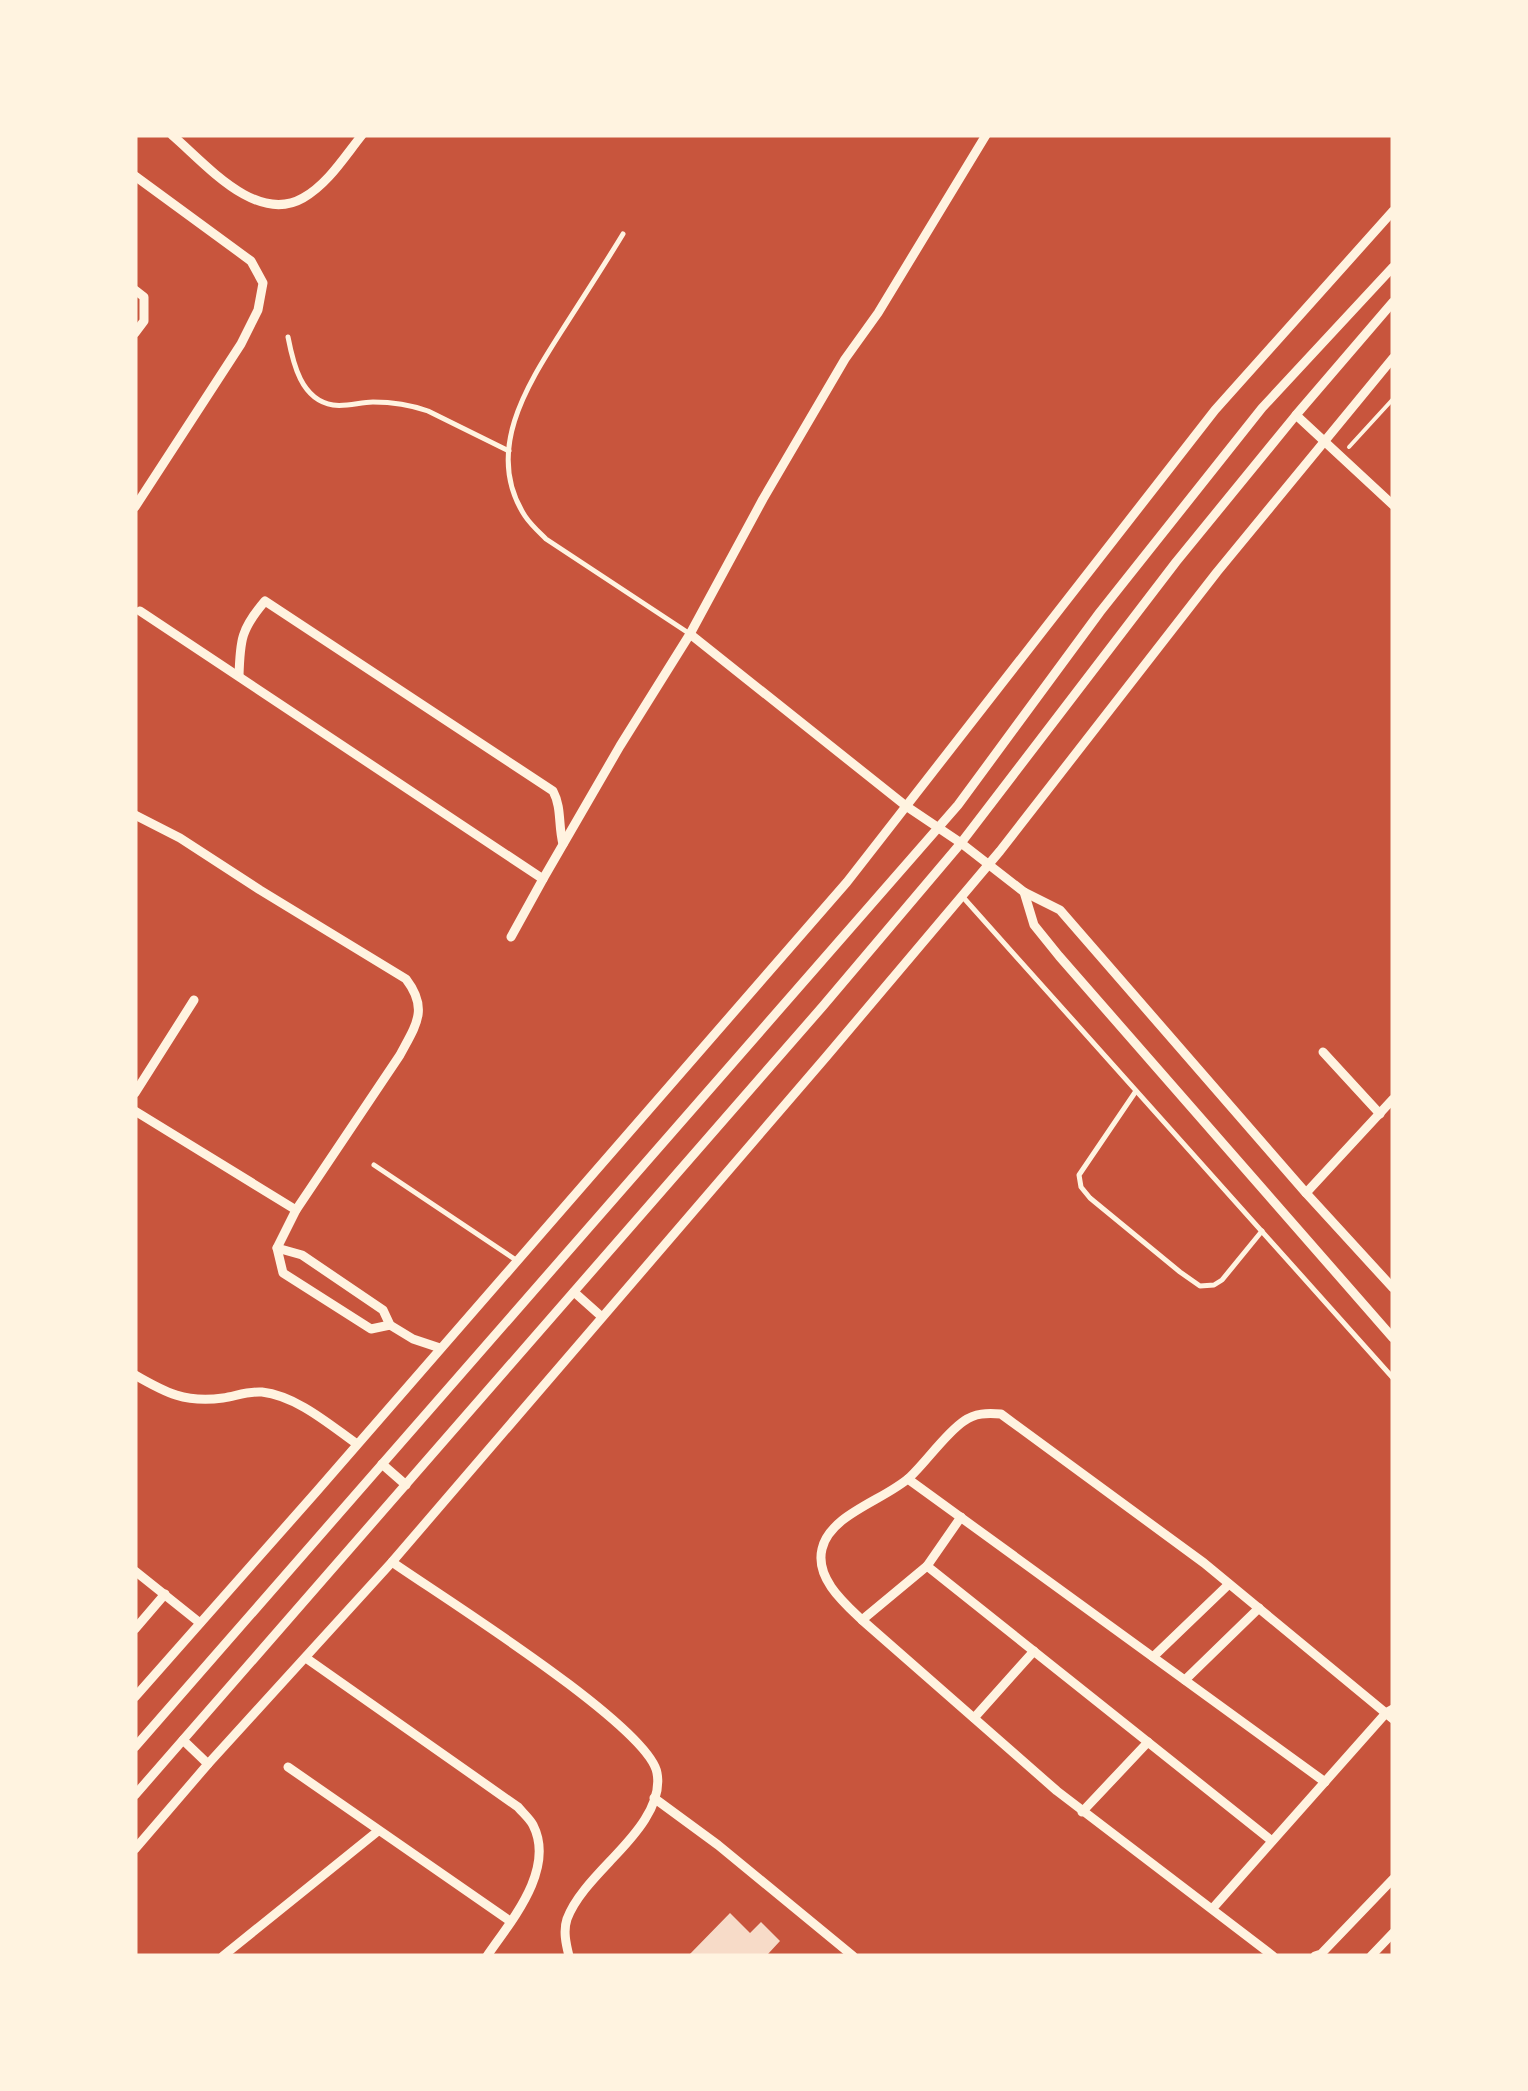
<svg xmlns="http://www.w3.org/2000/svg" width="1528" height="2091" font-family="'Public Sans',sans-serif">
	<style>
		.building { fill: #f7dbc8 }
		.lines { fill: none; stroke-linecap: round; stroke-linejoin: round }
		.path { stroke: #fff3e0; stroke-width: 4 }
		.service { stroke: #fff3e0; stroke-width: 5 }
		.minor { stroke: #fff3e0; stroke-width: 9 }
	</style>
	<rect width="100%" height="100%" fill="#c8553d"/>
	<!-- building -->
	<path class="building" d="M 730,1913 L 750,1933 L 761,1922 L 780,1941 L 768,1954 L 770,1956 L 688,1956 Z"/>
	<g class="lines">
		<!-- path -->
		<path class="path" d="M 1349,447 L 1393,399"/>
		<!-- service -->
		<g class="service">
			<path d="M 623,234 C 603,267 582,299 561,332 C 526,387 484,453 525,516 C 531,525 539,532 546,539 L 690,634"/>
			<path d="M 288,337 C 293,363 301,400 333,405 C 347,407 360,402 373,402 C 391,402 411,405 428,411 L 509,451"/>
			<path d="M 962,896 L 1393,1378"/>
			<path d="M 1136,1091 L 1079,1175 L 1081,1187 L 1090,1198 L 1180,1272 L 1200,1286 L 1214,1285 L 1222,1280 L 1262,1231"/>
			<path d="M 374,1165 L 516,1260"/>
		</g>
		<!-- minor -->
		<g class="minor">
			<path d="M 172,135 C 205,163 256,225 303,198 C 328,184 345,156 362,135"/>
			<path d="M 135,176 L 251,261 L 263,283 L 258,310 L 241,344 L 135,507"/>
			<path d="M 135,290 L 144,297 L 144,321 L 135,333"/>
			<path d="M 1296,415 L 1393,505"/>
			<path d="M 140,611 L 543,879 L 620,746 L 690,634 L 763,499 L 845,359 L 878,313 L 986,135"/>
			<path d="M 690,634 L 906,806 L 961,843 L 1024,892 L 1060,910 L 1306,1193 L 1393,1288"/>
			<path d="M 239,676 C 240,640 241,629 265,601 L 553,791 C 562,808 558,825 563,844"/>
			<path d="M 135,815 L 180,838 L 260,890 L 406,979 C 429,1009 416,1025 400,1055 L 296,1210 L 277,1248 L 283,1273 L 371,1329 L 390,1325"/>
			<path d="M 1024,892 L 1034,925 L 1059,956 L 1393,1338"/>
			<path d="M 511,937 L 543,879"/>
			<path d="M 1323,1052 L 1380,1114"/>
			<path d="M 135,1093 L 194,1000"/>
			<path d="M 135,1111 L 296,1210"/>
			<path d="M 1306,1193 L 1393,1099"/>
			<path d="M 277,1248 L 302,1255 L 383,1310 L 390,1325 L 413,1339 L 440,1348"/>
			<path d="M 574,1292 L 602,1317"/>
			<path d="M 135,1375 C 166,1393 185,1403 223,1398 C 236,1396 248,1391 262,1392 C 297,1396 330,1425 357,1444"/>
			<path d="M 382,1464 L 406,1485"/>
			<path d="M 908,1479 L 1325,1782"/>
			<path d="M 961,1517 L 927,1566 L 1272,1841"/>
			<path d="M 392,1562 C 439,1595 649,1726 657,1773 C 663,1805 633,1837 613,1858 C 597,1875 575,1897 567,1919 C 563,1931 566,1944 569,1956"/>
			<path d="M 135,1571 L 200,1623"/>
			<path d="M 862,1620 L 927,1566"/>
			<path d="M 135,1629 L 165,1594"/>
			<path d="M 1153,1657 L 1229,1584"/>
			<path d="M 306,1658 L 518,1807 C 523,1813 530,1819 533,1825 C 556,1870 510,1922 487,1956"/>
			<path d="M 1185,1680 L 1259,1608"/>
			<path d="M 135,1697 L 317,1491 L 847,882 L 1215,410 L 1393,211"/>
			<path d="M 974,1718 L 1034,1651"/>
			<path d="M 183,1740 L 208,1764"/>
			<path d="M 135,1747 L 958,805 L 1100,612 L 1262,408 L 1393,267"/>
			<path d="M 288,1767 L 510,1921"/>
			<path d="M 135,1795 L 823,1006 L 961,843 L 1176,562 L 1296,415 L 1393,302"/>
			<path d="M 654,1798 L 718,1845 L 853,1956"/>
			<path d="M 1082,1812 L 1148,1742"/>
			<path d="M 135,1849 L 208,1764 L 392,1562 L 826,1057 L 1000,851 L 1217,572 L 1393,358"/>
			<path d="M 1213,1908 L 1386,1713 L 1393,1709"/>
			<path d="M 223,1956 L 378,1831"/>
			<path d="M 1273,1956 L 1057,1791 L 862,1620 C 844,1603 815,1578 822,1549 C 830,1514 885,1500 910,1477 C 927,1461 946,1433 964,1421 C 975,1413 987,1413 1001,1414 L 1204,1563 L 1393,1719"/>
			<path d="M 1315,1956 L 1321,1954 L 1393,1879"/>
			<path d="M 1371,1956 L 1393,1933"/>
		</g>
	</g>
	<!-- border -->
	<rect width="1528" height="2091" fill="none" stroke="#fff3e0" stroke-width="275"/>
</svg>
